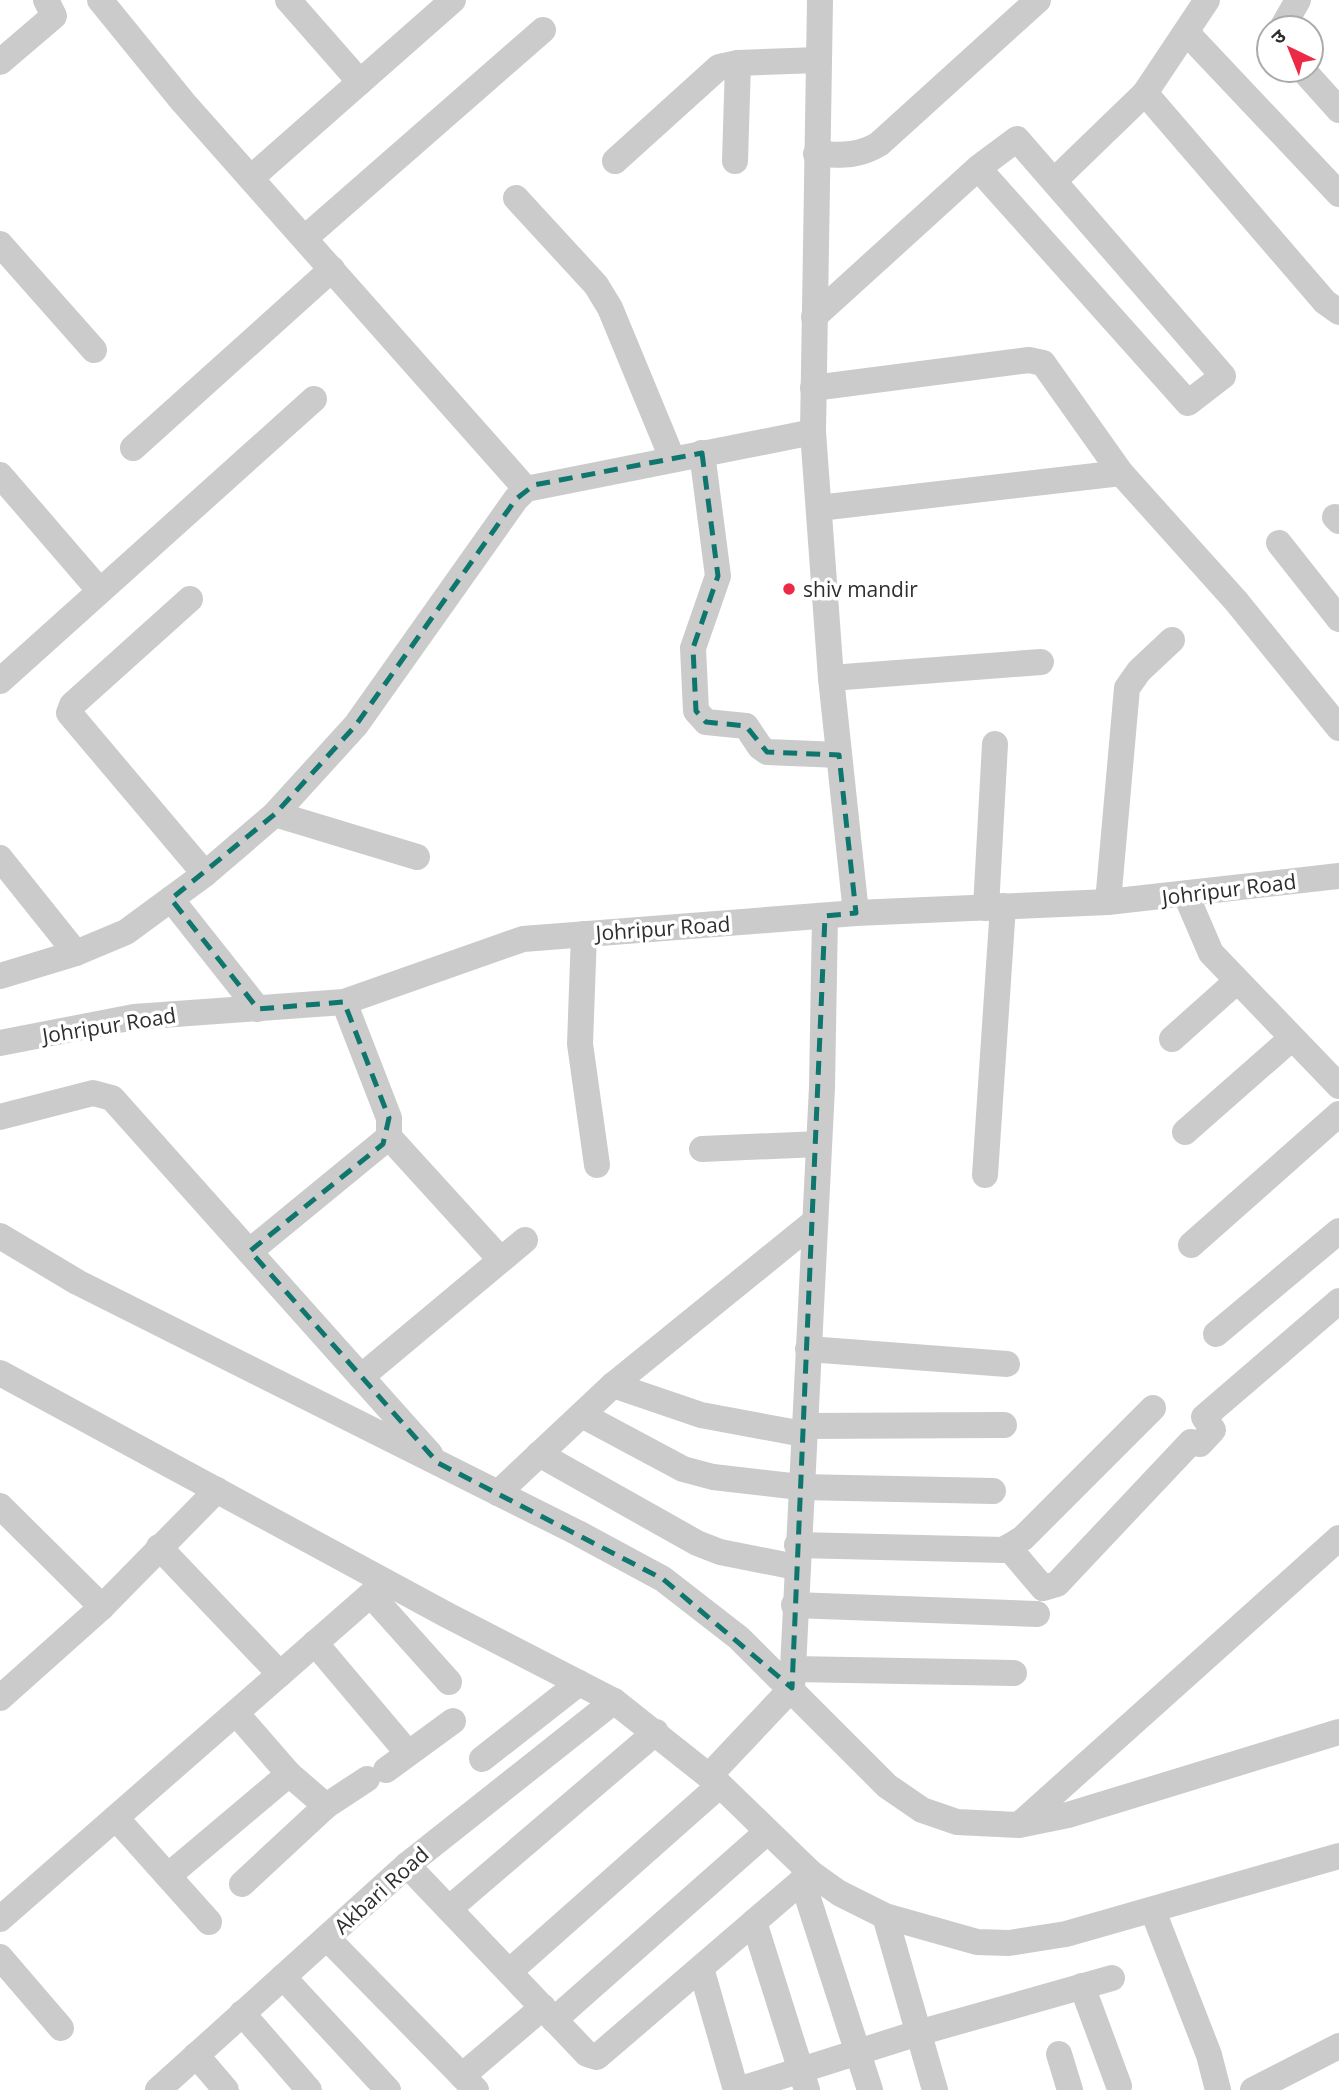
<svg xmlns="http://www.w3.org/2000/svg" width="1339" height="2090" font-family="'Open Sans','Noto Sans Devanagari',sans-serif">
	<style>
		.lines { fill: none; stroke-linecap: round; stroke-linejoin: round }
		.minor { stroke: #cbcbcb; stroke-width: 26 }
		.marked { fill: none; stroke: #0f766e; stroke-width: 5; stroke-dasharray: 14 9; stroke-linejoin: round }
		.poi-dot { fill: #ec2a46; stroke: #fff; stroke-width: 2.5 }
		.labels { text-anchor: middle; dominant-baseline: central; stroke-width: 7; stroke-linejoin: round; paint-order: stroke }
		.poi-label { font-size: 21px; fill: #2e2e2e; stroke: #fff; text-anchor: start }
		.street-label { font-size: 21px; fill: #2e2e2e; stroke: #fff }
	</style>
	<rect width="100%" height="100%" fill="#fff"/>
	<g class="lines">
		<!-- minor -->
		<g class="minor">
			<path d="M 100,0 L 183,102 L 526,489"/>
			<path d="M 288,0 L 360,82"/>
			<path d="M 820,0 L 813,432 L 831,678 L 856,913"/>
			<path d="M 1282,28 L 1298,0"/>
			<path d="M 1186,32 L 1339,194"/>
			<path d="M 0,62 L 54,16 L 46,0"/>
			<path d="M 1303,70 L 1339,110"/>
			<path d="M 1145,93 L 1325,302 L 1339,312"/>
			<path d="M 816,154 C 840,155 858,157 879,144 L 1038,0"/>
			<path d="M 615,161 L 719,67 L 738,63 L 819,60"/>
			<path d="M 735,161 L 738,63"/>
			<path d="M 251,178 L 453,0"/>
			<path d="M 1054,181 L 1145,93 L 1207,0"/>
			<path d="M 516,198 L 596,285 L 610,308 L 672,458"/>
			<path d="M 305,238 L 543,30"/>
			<path d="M 0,244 L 94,350"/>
			<path d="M 814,317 L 978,168 L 1188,403 L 1223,376 L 1017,139 L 978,168"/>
			<path d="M 813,388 L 1029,360 L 1043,363 L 1121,473 L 1236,601 L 1339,728"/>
			<path d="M 133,448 L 332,269"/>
			<path d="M 702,453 L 718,576 L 693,648 L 696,711 L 706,722 L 746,726 L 760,747 L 767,752 L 839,755"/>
			<path d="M 0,475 L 100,591"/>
			<path d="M 819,508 L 1121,473"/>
			<path d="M 1335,517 L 1339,521"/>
			<path d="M 1279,543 L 1339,619"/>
			<path d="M 190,599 L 72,705 L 69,713 L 205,874"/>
			<path d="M 831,678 L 1041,662"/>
			<path d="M 0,681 L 314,399"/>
			<path d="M 275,814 L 417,857"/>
			<path d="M 0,858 L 76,953"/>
			<path d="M 1186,895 L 1211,953 L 1339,1086"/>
			<path d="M 171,899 L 258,1009"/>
			<path d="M 1108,902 L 1127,688 L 1139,671 L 1172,640"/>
			<path d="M 986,908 L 995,744"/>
			<path d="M 584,934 L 580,1044 L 597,1165"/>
			<path d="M 0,976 L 76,953 L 126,932 L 205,874 L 275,814 L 356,725 L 516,499 L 526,489 L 813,432"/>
			<path d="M 1172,1039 L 1237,981"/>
			<path d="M 0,1043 L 134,1017 L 344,1002 L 523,939 L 856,913 L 1108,902 L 1339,876"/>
			<path d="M 0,1117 L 93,1093 L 112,1098 L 430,1454"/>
			<path d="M 1185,1132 L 1292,1038"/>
			<path d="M 389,1137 L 501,1260"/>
			<path d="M 702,1149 L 819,1144"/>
			<path d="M 985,1175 L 1003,906"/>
			<path d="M 0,1236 L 77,1282 L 578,1533 L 663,1579 L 739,1638 L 887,1786 L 922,1810 L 957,1822 L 1019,1825 L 1068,1815 L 1339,1732"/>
			<path d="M 1191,1245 L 1339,1114"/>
			<path d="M 250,1251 L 389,1137 L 389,1118 L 344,1002"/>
			<path d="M 1216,1334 L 1339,1231"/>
			<path d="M 808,1349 L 1007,1364"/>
			<path d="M 0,1373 L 447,1615 L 614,1701 L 720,1785 L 811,1873 L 839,1893 L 885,1916 L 977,1942 L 1009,1943 L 1066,1934 L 1339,1856"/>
			<path d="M 361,1377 L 525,1240"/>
			<path d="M 613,1385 L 701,1415 L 803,1434"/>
			<path d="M 582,1415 L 683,1469 L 713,1477 L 800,1487 L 993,1491"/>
			<path d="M 804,1426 L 1004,1425"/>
			<path d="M 539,1454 L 697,1543 L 720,1552 L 796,1567"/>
			<path d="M 498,1493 L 613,1385 L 814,1222"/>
			<path d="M 0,1506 L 102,1607"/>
			<path d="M 797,1545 L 1004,1550 L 1023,1538 L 1153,1408"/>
			<path d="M 159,1547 L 280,1674"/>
			<path d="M 1008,1547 L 1043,1588 L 1057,1584 L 1191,1442 L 1200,1444 L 1213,1430 L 1204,1417 L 1339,1301"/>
			<path d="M 371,1595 L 449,1682"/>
			<path d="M 794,1605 L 1037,1614"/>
			<path d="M 315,1643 L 407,1752"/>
			<path d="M 793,1669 L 1014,1673"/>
			<path d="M 0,1698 L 102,1607 L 217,1490"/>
			<path d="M 236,1713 L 289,1774 L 326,1806"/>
			<path d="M 482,1759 L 579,1683"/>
			<path d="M 386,1770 L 453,1721"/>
			<path d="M 709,1776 L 792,1688 L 822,1087 L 825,916"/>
			<path d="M 116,1818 L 209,1922"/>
			<path d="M 1020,1824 L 1339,1538"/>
			<path d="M 407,1865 L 587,2054 L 597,2057 L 811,1873"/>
			<path d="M 168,1876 L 289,1774"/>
			<path d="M 802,1880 L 870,2090"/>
			<path d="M 242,1884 L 326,1806 L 367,1779"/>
			<path d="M 450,1908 L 656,1732"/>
			<path d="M 1153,1911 L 1209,2055 L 1218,2090"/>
			<path d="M 885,1916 L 935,2090"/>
			<path d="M 0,1919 L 385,1582"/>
			<path d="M 754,1922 L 807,2090"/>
			<path d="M 327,1938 L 476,2090"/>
			<path d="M 0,1957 L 61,2028"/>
			<path d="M 701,1968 L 736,2090"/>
			<path d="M 509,1972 L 720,1785"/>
			<path d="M 283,1977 L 388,2090"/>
			<path d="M 1082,1986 L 1119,2086"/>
			<path d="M 242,2013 L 309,2090"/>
			<path d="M 554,2020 L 767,1832"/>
			<path d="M 1059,2054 L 1070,2090"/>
			<path d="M 196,2055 L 226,2090"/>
			<path d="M 462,2076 L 543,2007"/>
			<path d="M 158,2090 L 407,1865 L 614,1701"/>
			<path d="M 738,2090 L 918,2033 L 1112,1978"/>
			<path d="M 1253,2090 L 1339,2046"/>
		</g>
	</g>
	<!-- marked area -->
	<path class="marked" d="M 702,453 L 718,576 L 693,648 L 696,711 L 706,722 L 746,726 L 767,752 L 839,755 L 856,913 L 825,916 L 792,1688 L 663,1579 L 438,1463 L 250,1251 L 383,1144 L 389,1118 L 344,1002 L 258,1009 L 171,899 L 275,814 L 356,725 L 516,499 L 534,485 Z"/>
	<!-- markers -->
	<circle class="poi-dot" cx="789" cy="589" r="7"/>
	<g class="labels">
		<!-- poi labels -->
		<g class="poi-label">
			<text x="803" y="589">shiv mandir</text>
		</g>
		<!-- street labels -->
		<g class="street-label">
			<text transform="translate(1229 889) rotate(-7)">Johripur Road</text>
			<text transform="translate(663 928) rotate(-4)">Johripur Road</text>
			<text transform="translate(109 1025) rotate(-9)">Johripur Road</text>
			<text transform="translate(381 1890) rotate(-42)">Akbari Road</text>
		</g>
	</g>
	<!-- north arrow -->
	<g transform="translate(1290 49) rotate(317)"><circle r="33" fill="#ffffff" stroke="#ababab" stroke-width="2"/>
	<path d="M0-5L12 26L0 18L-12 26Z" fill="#ec2a46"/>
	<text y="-10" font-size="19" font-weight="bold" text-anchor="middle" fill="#2e2e2e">उ</text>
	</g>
</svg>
